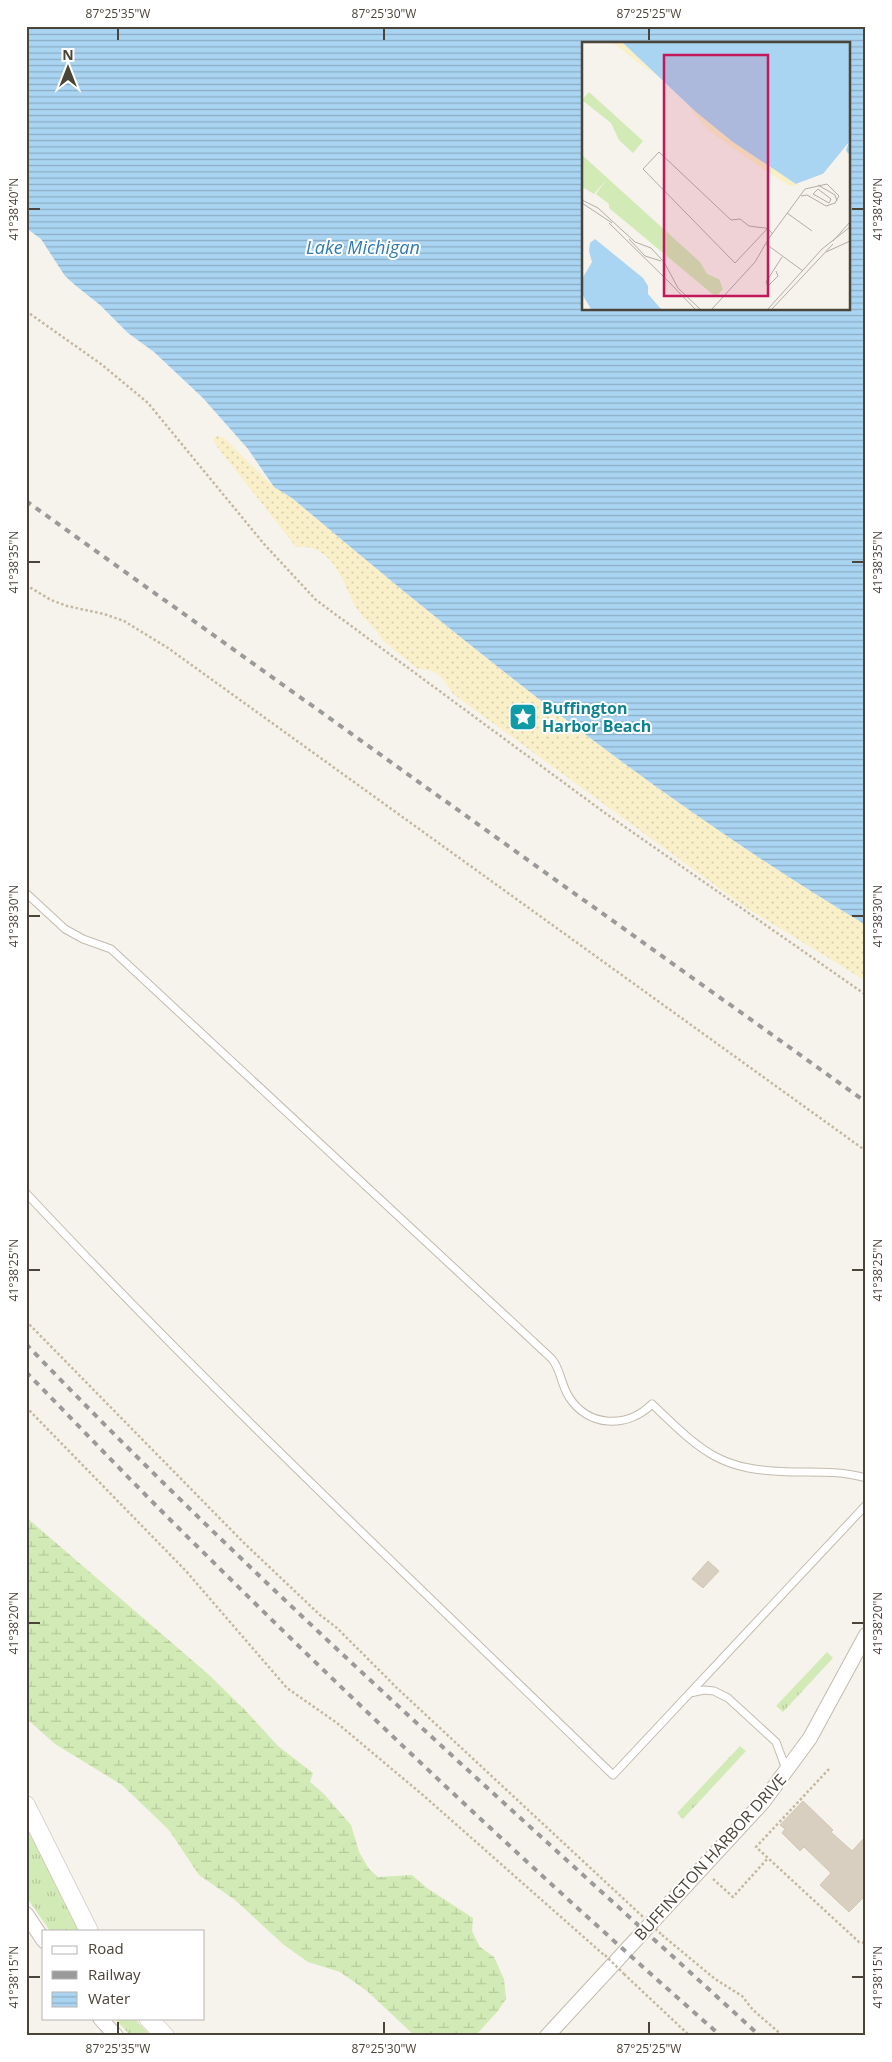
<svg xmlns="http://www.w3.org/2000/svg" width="892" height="2062" font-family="'Open Sans',sans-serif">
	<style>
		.grass { fill: url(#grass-tufts) }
		.wetland { fill: url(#wetland-marsh) }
		.sand { fill: url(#sand-dots) }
		.water { fill: url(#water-rules); fill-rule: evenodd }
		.building { fill: #d8cfc1; stroke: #d3c7b4 }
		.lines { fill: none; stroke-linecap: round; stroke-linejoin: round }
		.service-casing { stroke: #c2bbae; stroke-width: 9 }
		.minor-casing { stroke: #c2bbae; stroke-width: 16 }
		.tertiary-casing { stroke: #c2bbae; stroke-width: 19 }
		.path { stroke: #c4b79f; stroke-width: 2.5; stroke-dasharray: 2.5 2.5; stroke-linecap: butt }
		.service { stroke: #fff; stroke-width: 7 }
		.minor { stroke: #fff; stroke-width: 14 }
		.tertiary { stroke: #fff; stroke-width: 18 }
		.rail { stroke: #9a9a9a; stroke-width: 4; stroke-dasharray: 6 6; stroke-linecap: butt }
		.path-bridge { stroke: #c4b79f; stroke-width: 2.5; stroke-dasharray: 2.5 2.5; stroke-linecap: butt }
		.ticks { fill: none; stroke: #4b4439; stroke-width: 2 }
		.labels { text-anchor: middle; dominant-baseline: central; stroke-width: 4; stroke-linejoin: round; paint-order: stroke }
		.culture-label { font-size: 16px; font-weight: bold; fill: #0d838f; stroke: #fff; text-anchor: start }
		.street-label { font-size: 16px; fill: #4b4439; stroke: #fff }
		.water-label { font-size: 18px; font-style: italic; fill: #2e7ab2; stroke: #fff }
		.inset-road { fill: none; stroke: #b2ada4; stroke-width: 1 }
		.view { fill: #c2185b; fill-opacity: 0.15; stroke: #c2185b; stroke-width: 2.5 }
		.inset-edge { fill: none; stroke: #4b4439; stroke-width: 2.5 }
		.neatline { fill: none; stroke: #4b4439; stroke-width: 2 }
		.ticks-label { font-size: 12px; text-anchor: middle; fill: #4b4439 }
	</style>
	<defs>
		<pattern id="grass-tufts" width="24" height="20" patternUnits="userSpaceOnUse" patternTransform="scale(1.25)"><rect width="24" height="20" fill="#d2eab5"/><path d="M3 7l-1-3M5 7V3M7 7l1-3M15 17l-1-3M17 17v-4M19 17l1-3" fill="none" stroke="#b6ca9c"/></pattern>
		<pattern id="wetland-marsh" width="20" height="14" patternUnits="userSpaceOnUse" patternTransform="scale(1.25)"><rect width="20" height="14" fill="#d2eab5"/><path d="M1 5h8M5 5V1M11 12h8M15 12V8" fill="none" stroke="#b6ca9c"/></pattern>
		<pattern id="sand-dots" width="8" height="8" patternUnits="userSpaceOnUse" patternTransform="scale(1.25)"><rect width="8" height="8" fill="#f9efc9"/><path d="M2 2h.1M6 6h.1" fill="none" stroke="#d7cead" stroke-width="1.8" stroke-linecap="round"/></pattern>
		<pattern id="water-rules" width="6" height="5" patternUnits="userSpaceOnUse" patternTransform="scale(1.25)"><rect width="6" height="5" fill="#a9d4f2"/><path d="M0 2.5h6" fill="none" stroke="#8caec5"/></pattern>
	</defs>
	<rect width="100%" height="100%" fill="#f6f3ec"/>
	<!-- grass -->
	<g class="grass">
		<path d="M 827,1652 L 833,1658 L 783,1712 L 776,1706 Z"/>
		<path d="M 740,1746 L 746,1751 L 683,1819 L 677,1813 Z"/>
		<path d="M 26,1825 L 79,1931 L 50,1931 L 26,1896 Z"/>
		<path d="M 114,2018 L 134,2018 L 151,2036 L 131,2036 Z"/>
	</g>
	<!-- wetland -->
	<path class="wetland" d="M 26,1517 L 208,1674 L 245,1710 L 278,1746 L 313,1773 L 310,1782 L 323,1793 L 351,1825 L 359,1852 L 369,1869 L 378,1877 L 412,1875 L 427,1888 L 473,1918 L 472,1931 L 480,1947 L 494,1957 L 504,1979 L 506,1999 L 497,2012 L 475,2036 L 415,2036 L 367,1991 L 340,1972 L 308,1962 L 284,1945 L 235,1900 L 199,1875 L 169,1830 L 122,1785 L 55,1744 L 26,1718 Z"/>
	<!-- sand -->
	<path class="sand" d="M 217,436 L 224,438 L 274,487 L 292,498 C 475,652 660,802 866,925 L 866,981 L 745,907 L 453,694 C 443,677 438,669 418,669 L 382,640 C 376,627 364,620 357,609 C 342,583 334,543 296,547 L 215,444 L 213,439 Z"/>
	<!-- water -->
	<path class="water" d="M 26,26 L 866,26 L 866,925 C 660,802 475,652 292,498 L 274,487 L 248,449 L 203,398 L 154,352 L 128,333 L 100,305 L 75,285 L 65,276 L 41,239 L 26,228 ZM 583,44 L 848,44 L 848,309 L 583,309 Z"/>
	<!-- building -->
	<g class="building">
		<path d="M 708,1561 L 719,1571 L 703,1588 L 692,1579 Z"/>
		<path d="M 803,1801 L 833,1830 L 831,1832 L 852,1851 L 866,1836 L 866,1895 L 849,1912 L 820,1885 L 831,1873 L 804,1847 L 800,1851 L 782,1833 L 785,1829 L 780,1825 Z"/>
	</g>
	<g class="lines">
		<defs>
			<g id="service">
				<path d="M 26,893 L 65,929 L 83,939 L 111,949 L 552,1359 C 561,1370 561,1385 569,1397 C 588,1427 627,1429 652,1404 C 703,1453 720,1471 794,1472 C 818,1472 842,1471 866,1478"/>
				<path d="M 26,1193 C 214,1394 415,1583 613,1775 L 866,1505"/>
				<path d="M 690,1693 L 704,1690 L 714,1691 L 728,1698 L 776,1742 L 786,1769"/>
			</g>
			<g id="minor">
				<path d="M 26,1914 L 44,1941"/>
				<path d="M 100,2018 L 116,2036"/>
				<path d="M 547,2036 L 763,1802 L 810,1738 L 866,1635"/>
			</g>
			<g id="tertiary">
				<path d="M 26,1805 L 89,1931"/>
				<path d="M 148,2018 L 165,2036"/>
			</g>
		</defs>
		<!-- service casing -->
		<use href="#service" class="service-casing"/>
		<!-- minor casing -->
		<use href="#minor" class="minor-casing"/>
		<!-- tertiary casing -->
		<use href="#tertiary" class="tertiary-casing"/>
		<!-- path -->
		<g class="path">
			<path d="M 26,311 L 101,364 L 148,403 L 264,544 L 316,600 L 605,813 L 866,995"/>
			<path d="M 26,585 L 51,600 L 67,606 L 104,614 L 124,621 L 168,648 L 866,1151"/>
			<path d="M 26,1321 L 243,1542 L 320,1615 L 337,1628 L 398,1689 L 641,1915"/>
			<path d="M 26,1407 L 186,1571 L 287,1688 L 337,1723 L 424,1796 L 604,1955"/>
			<path d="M 829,1769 L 756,1847 L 859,1942 L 866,1943"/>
			<path d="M 713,1879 L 733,1897 L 768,1858"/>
			<path d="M 662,1935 L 715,1979 L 742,1996 L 753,2010 L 783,2036"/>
			<path d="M 624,1974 L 690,2036"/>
		</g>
		<!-- service -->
		<use href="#service" class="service"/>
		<!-- minor -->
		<use href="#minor" class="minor"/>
		<!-- tertiary -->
		<use href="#tertiary" class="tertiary"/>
		<!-- rail -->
		<g class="rail">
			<path d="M 26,501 L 866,1102"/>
			<path d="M 26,1344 C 259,1587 512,1809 760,2036"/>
			<path d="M 26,1372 C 85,1432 142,1493 202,1551 C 370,1718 543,1880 721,2036"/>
		</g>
		<!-- path-bridge -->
		<g class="path-bridge">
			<path d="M 641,1915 L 662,1935"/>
			<path d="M 605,1955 L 624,1974"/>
		</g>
	</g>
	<!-- ticks -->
	<path class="ticks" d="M 118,28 L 118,40M 384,28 L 384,40M 649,28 L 649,40M 28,209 L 40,209M 852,209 L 864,209M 28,562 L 40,562M 852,562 L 864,562M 28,916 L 40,916M 852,916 L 864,916M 28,1270 L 40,1270M 852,1270 L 864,1270M 28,1623 L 40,1623M 852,1623 L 864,1623M 28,1977 L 40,1977M 852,1977 L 864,1977M 118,2022 L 118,2034M 384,2022 L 384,2034M 649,2022 L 649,2034"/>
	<!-- icons -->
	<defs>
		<symbol id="sight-square" viewBox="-11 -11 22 22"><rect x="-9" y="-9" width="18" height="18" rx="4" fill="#0f9aa8" stroke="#fff"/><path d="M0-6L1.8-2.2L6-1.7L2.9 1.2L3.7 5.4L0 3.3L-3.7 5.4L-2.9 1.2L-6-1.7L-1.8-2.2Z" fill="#fff"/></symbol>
	</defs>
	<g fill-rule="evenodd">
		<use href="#sight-square" x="507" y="701" width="32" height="32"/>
	</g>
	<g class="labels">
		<!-- culture labels -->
		<g class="culture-label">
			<text x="542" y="708">Buffington<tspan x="542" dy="18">Harbor Beach</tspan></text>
		</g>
		<!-- street labels -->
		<g class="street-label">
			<text transform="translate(710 1857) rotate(-48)">BUFFINGTON HARBOR DRIVE</text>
		</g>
		<!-- water labels -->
		<g class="water-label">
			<text x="363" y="247">Lake Michigan</text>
		</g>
	</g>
	<!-- overview -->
	<g transform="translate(582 42)">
		<rect width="268" height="268" fill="#f6f3ec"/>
		<path d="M 7,50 L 61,99 L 51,111 L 37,98 L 29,81 L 0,58 ZM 0,113 L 118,220 L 125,232 L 137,237 L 141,247 L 134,255 L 27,166 L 27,162 L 14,152 L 24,138 L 12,152 L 0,145 Z" fill="#d2eab5"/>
		<path d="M 30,0 L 40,0 L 75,34 L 54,19 ZM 107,65 L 169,112 L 219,143 L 207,144 L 169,119 L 126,88 Z" fill="#f9efc9"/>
		<path d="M 40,0 L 267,0 L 267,112 L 262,108 L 241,132 L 214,142 L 151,100 L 114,70 ZM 13,197 L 61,236 L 66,244 L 66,252 L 79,267 L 9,267 L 0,252 L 0,237 L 10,220 L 7,209 L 8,201 Z" fill="#a9d4f2"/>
		<path d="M 267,100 L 264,108 L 267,114 L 262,110 L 259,112 L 244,134 L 219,143 L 214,142 L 241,132 Z" fill="#f6f3ec"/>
		<path class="inset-road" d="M 236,143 L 253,153 L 255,159M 236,147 L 249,157 L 247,161 L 231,152 ZM 0,158 L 16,166 L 53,200 L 69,206 L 82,220 L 96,246 L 118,267M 0,161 L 30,181M 205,171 L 230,189M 27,181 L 86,239M 185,187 L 153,221 L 61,127 L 77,110 L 149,178 L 158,177 L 167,184 L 182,186 L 184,186 L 187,188 L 191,192M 47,197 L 63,214 L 79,219M 251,199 L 268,180M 184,202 L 221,229M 244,210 L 268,199M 194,229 L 196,234 L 186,244 L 184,240 L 200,215M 86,239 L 113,267M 130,267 L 173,220 L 187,196 L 223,147 L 245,142 L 257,154 L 253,161 L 244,164 L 225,153 L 219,154M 186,267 L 240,207 L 268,185M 190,267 L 251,202"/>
		<path class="view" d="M 82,13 L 186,13 L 186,254 L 82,254 Z"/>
		<rect width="268" height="268" class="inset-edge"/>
	</g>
	<!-- border -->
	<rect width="892" height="2062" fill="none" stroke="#ffffff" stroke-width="55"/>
	<!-- legend -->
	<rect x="42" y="1930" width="162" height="90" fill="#ffffff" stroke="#b7b4b0"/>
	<rect x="52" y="1946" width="25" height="8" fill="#ffffff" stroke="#b7b4b0"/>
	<text x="88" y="1954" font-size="15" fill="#4b4439">Road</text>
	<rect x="52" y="1971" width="25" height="8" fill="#9a9a9a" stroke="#b7b4b0"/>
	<text x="88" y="1980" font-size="15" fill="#4b4439">Railway</text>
	<rect x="52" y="1992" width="25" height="15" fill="url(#water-rules)" stroke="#b7b4b0"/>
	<text x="88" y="2004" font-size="15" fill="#4b4439">Water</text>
	<!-- north arrow -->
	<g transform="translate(68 68)" stroke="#ffffff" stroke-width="4" paint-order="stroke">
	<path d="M0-4L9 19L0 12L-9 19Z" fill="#4b4439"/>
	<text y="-8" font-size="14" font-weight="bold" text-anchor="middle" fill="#4b4439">N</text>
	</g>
	<rect x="28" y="28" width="836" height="2006" class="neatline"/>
	<g class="ticks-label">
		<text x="118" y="18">87°25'35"W</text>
		<text x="384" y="18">87°25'30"W</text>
		<text x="649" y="18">87°25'25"W</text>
		<text transform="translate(14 209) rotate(-90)" y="4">41°38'40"N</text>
		<text transform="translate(878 209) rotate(-90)" y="4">41°38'40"N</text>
		<text transform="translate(14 562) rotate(-90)" y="4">41°38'35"N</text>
		<text transform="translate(878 562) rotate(-90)" y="4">41°38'35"N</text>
		<text transform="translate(14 916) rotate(-90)" y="4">41°38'30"N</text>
		<text transform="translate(878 916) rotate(-90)" y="4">41°38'30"N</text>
		<text transform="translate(14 1270) rotate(-90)" y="4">41°38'25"N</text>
		<text transform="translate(878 1270) rotate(-90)" y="4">41°38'25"N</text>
		<text transform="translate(14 1623) rotate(-90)" y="4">41°38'20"N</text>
		<text transform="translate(878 1623) rotate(-90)" y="4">41°38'20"N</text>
		<text transform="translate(14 1977) rotate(-90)" y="4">41°38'15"N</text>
		<text transform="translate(878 1977) rotate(-90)" y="4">41°38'15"N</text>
		<text x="118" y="2053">87°25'35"W</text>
		<text x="384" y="2053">87°25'30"W</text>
		<text x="649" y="2053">87°25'25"W</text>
	</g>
</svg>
